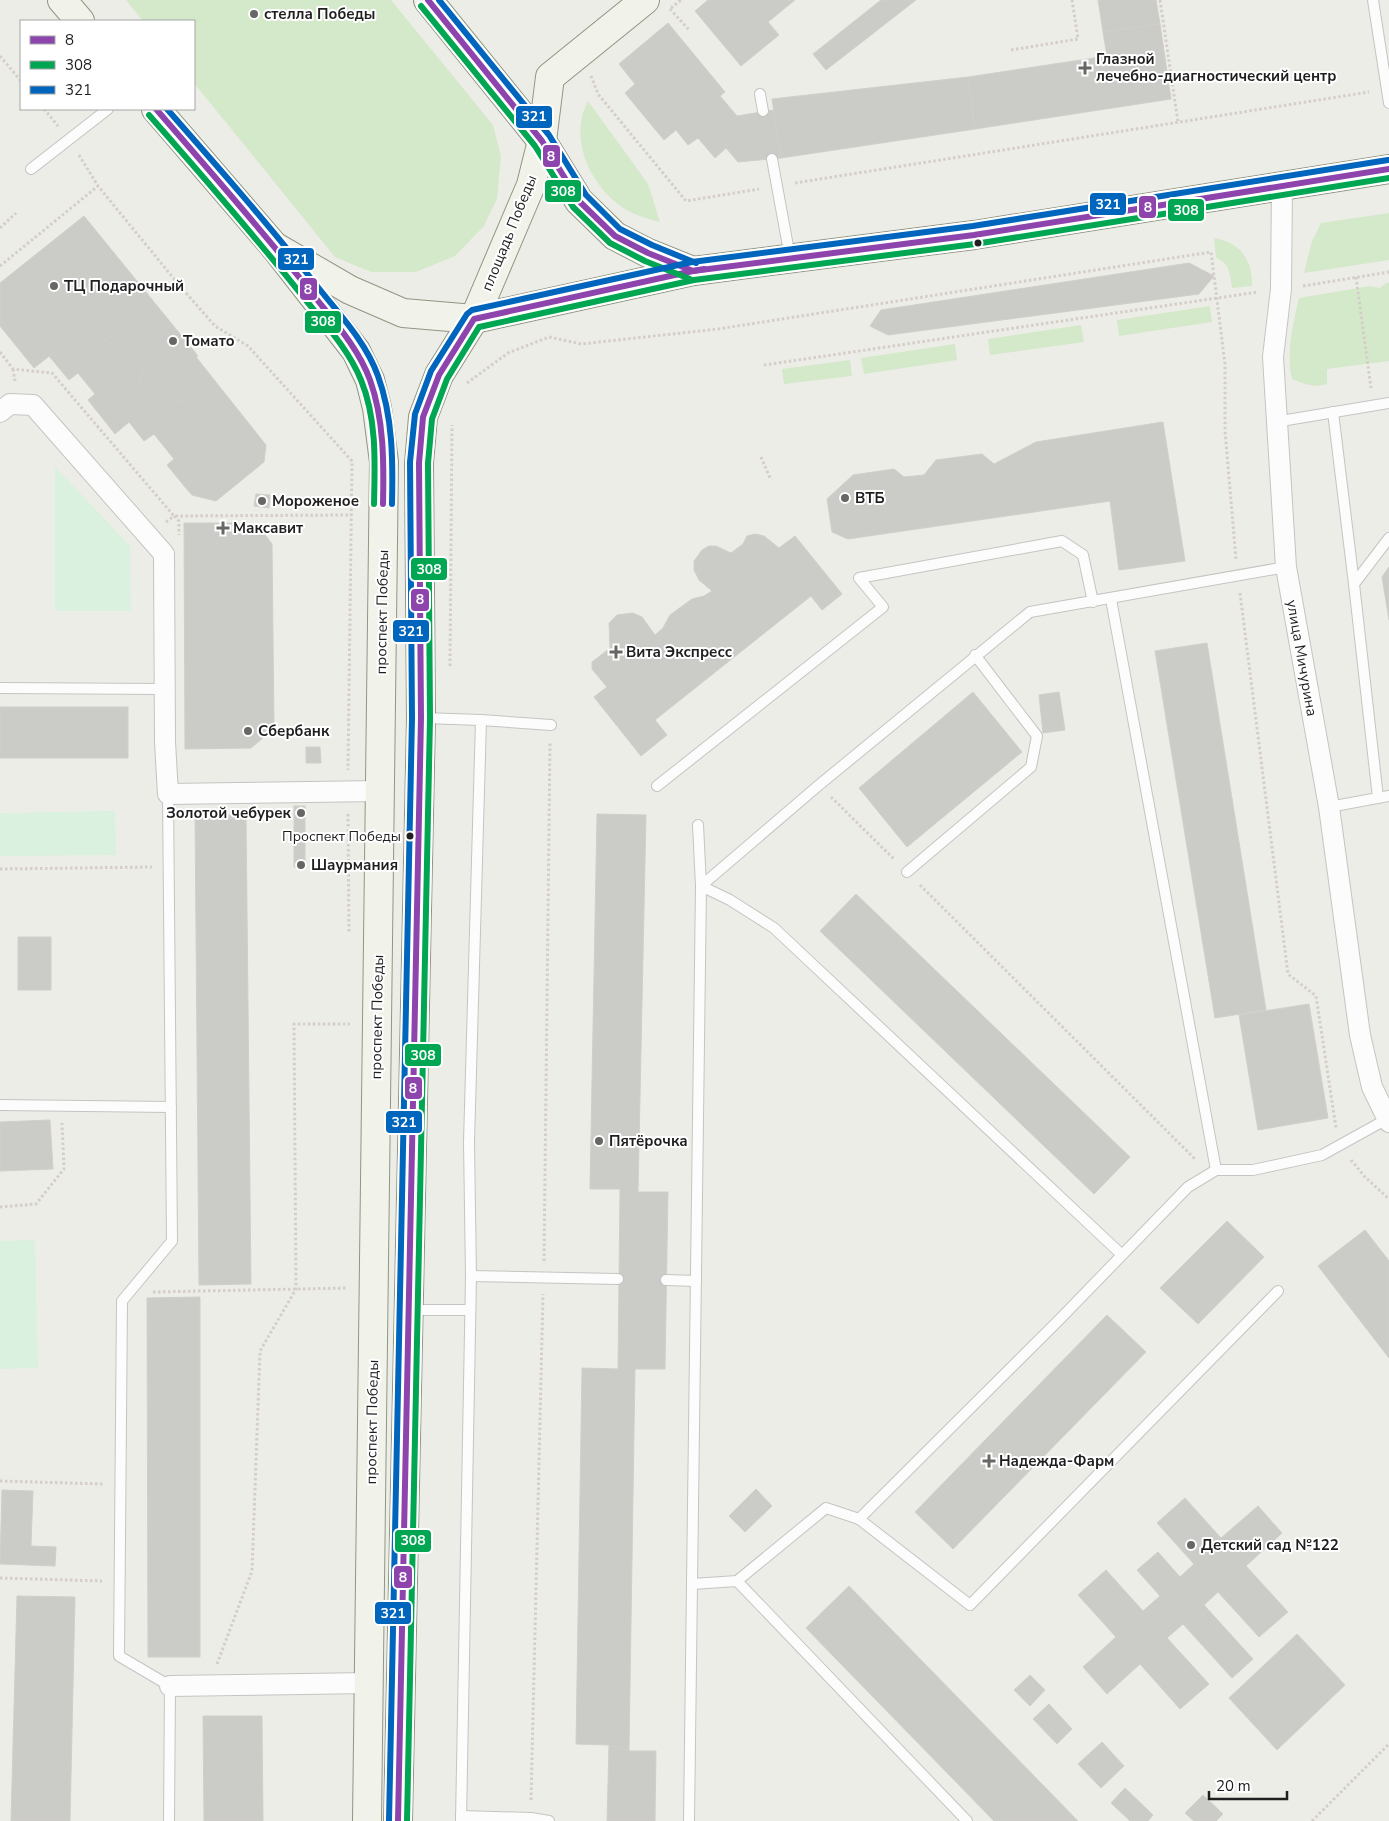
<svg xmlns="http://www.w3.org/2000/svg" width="1389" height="1821" font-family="'Nunito Sans',sans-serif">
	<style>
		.grass { fill: #d4e8ca }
		.park { fill: #d9f1de }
		.building { fill: #cbcbc8; stroke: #d0cfca }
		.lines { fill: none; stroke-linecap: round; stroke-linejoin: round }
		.lane-casing { stroke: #c4c4c2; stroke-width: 12 }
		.street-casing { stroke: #c4c4c2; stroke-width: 22 }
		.secondary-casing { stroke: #909682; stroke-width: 30 }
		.path { stroke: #d5cdc8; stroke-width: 3; stroke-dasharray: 2.5 2.5; stroke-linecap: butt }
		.lane { stroke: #fcfcfc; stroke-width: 10 }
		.street { stroke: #fcfcfc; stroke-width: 20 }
		.secondary { stroke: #f1f3eb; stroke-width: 28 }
		.bus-1-casing { stroke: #fff; stroke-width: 10 }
		.bus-2-casing { stroke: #fff; stroke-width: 10 }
		.bus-3-casing { stroke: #fff; stroke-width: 10 }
		.bus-1 { stroke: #8e44ad; stroke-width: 6 }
		.bus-2 { stroke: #00a651; stroke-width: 6 }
		.bus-3 { stroke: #0065bd; stroke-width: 6 }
		.poi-dot { fill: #676765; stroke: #fff; stroke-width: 2 }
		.bus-dot { fill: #1f1f1f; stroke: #fff; stroke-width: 2 }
		.labels { text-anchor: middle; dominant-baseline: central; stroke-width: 4; stroke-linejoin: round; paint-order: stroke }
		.bus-label { font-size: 14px; fill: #1f1f1f; stroke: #fff; text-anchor: end }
		.poi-label { font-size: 15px; font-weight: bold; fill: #1f1f1f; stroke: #fff; text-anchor: start }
		.street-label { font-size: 15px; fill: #1f1f1f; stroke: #fff }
		.line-badge { stroke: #fff; stroke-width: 2 }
		.badge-label { font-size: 14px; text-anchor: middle; font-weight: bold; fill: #fff }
	</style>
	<rect width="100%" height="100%" fill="#edede8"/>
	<!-- grass -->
	<g class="grass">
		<path d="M 126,0 L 391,0 L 493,125 L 501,156 L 497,199 L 484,226 L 455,256 L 416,272 L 371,272 L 335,257 L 194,83 L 194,21 L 143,21 Z"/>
		<path d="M 588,101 L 648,184 L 660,222 C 645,218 630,214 618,204 C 588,181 569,136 588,101 Z"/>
		<path d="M 1389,213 L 1389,260 L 1304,273 L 1311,244 L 1321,223 Z"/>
		<path d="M 1214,238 C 1240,242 1253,260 1252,286 L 1232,288 C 1230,275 1230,263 1216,258 Z"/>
		<path d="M 1386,283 L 1389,283 L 1389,361 L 1327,369 L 1327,384 C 1315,388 1303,384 1292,379 C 1286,352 1293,324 1299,298 L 1370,286 L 1380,288 Z"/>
		<path d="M 1210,306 L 1212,322 L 1119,336 L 1117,320 Z"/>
		<path d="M 1081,325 L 1084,342 L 990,355 L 988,339 Z"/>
		<path d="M 955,344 L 957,360 L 864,374 L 861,358 Z"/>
		<path d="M 850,360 L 852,376 L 784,384 L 782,369 Z"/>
	</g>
	<!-- park -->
	<g class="park">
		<path d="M 55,467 L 130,546 L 131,611 L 55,611 Z"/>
		<path d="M 115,811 L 116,855 L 0,856 L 0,813 Z"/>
		<path d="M 35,1240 L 38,1368 L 0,1369 L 0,1241 Z"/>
	</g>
	<!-- building -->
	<g class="building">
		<path d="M 708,0 L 795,0 L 768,22 L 779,35 L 741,66 L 695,11 Z"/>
		<path d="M 881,0 L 916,0 L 826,70 L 813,54 Z"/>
		<path d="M 1098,0 L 1156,0 L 1160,24 L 1103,32 Z"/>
		<path d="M 668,23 L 725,92 L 720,96 L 737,116 L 774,110 L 781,158 L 738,162 L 726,148 L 715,158 L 698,138 L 688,145 L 676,130 L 664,140 L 625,93 L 635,84 L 619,64 Z"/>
		<path d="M 1160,24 L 1171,99 L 975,129 L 968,77 L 1107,56 L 1103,32 Z"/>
		<path d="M 968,77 L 975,129 L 781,158 L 772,99 Z"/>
		<path d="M 84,216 L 198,356 L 196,357 L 266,445 L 264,462 L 216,501 L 192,495 L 185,487 L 222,457 L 209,441 L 219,433 L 188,395 L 178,403 L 163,384 L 150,394 L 138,380 L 145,374 L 114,335 L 106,341 L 92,323 L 34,368 L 0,326 L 0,283 Z"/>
		<path d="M 1189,263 L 1214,276 L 1199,294 L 888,335 L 870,326 L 881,310 Z"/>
		<path d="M 92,323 L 106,341 L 114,335 L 145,374 L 138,380 L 150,394 L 163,384 L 178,403 L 188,395 L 219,433 L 209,441 L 222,457 L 185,487 L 167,465 L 174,459 L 154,434 L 144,441 L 129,422 L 115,434 L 88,400 L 95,394 L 78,373 L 69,380 L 49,356 Z"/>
		<path d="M 1163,422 L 1185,561 L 1119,570 L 1110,501 L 848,539 L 832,532 L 827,499 L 853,475 L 894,469 L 904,477 L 924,475 L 936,460 L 982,454 L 994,464 L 1036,442 Z"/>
		<path d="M 256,494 L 270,495 L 269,508 L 254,506 Z"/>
		<path d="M 184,523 L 236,523 L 263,532 L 272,544 L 274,729 L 251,748 L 185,749 Z"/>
		<path d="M 755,534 L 764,536 L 779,548 L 795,536 L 842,594 L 822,610 L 811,596 L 655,720 L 667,735 L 641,756 L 594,697 L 607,687 L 592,669 L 592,662 L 610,648 L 609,623 L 617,615 L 633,613 L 642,617 L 655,635 L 663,628 L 670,615 L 692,599 L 704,596 L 712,591 L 699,580 L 694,570 L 694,561 L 702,550 L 709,546 L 716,546 L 731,553 L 743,544 L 747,536 Z"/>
		<path d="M 1389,567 L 1389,620 L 1382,577 Z"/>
		<path d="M 1207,643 L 1266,1010 L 1215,1018 L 1155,651 Z"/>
		<path d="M 973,692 L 1022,752 L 907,847 L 859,788 Z"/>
		<path d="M 1059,692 L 1065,730 L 1043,733 L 1039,695 Z"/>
		<rect x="0" y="707" width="128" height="51"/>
		<path d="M 306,747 L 320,747 L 321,763 L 306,763 Z"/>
		<rect x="294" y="806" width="11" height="61"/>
		<path d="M 597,814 L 646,815 L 638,1192 L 668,1192 L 665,1369 L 635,1369 L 629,1751 L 609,1745 L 576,1744 L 582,1368 L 618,1369 L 620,1189 L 590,1189 Z"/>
		<path d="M 195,815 L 246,815 L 251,1284 L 199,1285 Z"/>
		<path d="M 856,894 L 1130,1157 L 1094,1194 L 820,931 Z"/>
		<rect x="18" y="937" width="33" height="53"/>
		<path d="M 1309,1004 L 1328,1118 L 1258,1130 L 1239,1015 Z"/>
		<path d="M 50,1120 L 53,1169 L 0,1171 L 0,1122 Z"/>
		<path d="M 1227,1221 L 1264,1257 L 1198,1324 L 1160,1288 Z"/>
		<path d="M 1365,1230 L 1389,1261 L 1389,1358 L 1318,1266 Z"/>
		<path d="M 200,1297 L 200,1657 L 148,1657 L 147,1298 Z"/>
		<path d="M 1107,1315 L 1146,1352 L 953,1549 L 915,1512 Z"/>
		<path d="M 756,1489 L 772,1506 L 745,1532 L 729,1516 Z"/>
		<path d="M 2,1490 L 33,1491 L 31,1546 L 56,1547 L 55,1566 L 0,1564 Z"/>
		<path d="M 1185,1498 L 1221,1538 L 1258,1506 L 1282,1533 L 1246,1566 L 1288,1612 L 1259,1637 L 1218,1592 L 1204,1605 L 1253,1659 L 1232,1678 L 1183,1624 L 1167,1638 L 1209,1684 L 1180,1709 L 1140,1664 L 1107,1694 L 1083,1667 L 1116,1637 L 1078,1595 L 1106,1570 L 1143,1611 L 1160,1596 L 1137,1570 L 1158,1552 L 1180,1577 L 1194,1564 L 1157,1523 Z"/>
		<path d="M 849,1586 L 1078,1821 L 994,1821 L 838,1661 L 806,1628 Z"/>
		<path d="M 17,1596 L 75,1597 L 70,1821 L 11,1821 Z"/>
		<path d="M 1297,1634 L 1345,1685 L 1277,1750 L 1229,1698 Z"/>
		<path d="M 1030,1675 L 1045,1690 L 1030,1706 L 1014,1690 Z"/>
		<path d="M 1049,1704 L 1072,1729 L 1057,1744 L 1033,1719 Z"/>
		<path d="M 203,1716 L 262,1716 L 263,1821 L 204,1821 Z"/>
		<path d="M 1102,1742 L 1124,1766 L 1101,1788 L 1078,1764 Z"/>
		<path d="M 609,1745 L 629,1751 L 656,1751 L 655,1821 L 607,1821 Z"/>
		<path d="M 1125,1788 L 1153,1815 L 1148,1821 L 1130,1821 L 1111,1803 Z"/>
		<path d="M 1203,1795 L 1223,1814 L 1216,1821 L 1194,1821 L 1185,1813 Z"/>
	</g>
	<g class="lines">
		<defs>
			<g id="lane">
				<path d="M 1373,0 L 1389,103"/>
				<path d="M 760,94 L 763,111"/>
				<path d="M 772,159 L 790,257"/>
				<path d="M 31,169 L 108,109"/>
				<path d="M 1333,412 L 1354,584"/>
				<path d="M 1275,422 L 1389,403"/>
				<path d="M 1111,599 L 1216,1170"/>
				<path d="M 0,688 L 164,689"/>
				<path d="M 423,718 L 481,720 L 469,1142 L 471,1276 L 461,1821"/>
				<path d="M 481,720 L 551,725"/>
				<path d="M 657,786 L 883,607 L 859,578 L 1062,541 L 1083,555 L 1093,602"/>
				<path d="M 168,794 L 172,1241 L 122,1301 L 119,1656 L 170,1686 L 169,1821"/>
				<path d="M 1378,798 L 1354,584 L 1389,538"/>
				<path d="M 1329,807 L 1389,796"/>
				<path d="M 907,872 L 1031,767 L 1037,736 L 975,655"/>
				<path d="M 0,1105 L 171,1107"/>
				<path d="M 1121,1254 L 774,928 L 730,900 L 701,886 L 819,785 L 1030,612 L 1286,567"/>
				<path d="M 471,1276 L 618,1279"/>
				<path d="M 666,1280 L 696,1281"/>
				<path d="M 409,1310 L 470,1310"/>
				<path d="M 859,1519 L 970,1605 L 1278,1291"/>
				<path d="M 737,1581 L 967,1821"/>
				<path d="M 692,1584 L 701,886 L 698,825"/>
				<path d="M 461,1816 L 531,1818 L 549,1821"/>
				<path d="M 689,1821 L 692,1584 L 737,1581 L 826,1508 L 859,1519 L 1059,1320 L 1188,1187 L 1216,1170 L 1253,1170 L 1322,1155 L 1387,1119"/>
			</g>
			<g id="street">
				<path d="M 1282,186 L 1281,289 L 1273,357 L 1286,567 L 1329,807 L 1360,1035 L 1372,1087 L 1389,1122"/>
				<path d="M 0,412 L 10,404 L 33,405 L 164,554 L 165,742 L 168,794 L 380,791"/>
				<path d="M 170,1686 L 369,1683"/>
			</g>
			<g id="secondary">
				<path d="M 62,0 L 80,21"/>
				<path d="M 428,0 L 542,141 L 579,201 L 615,236 L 648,253 L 693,271"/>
				<path d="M 156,109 L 274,246 L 350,290 L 403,313 L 474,319 L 693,271 L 974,235 L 1389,169"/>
				<path d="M 274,246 L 356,351 L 370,380 L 377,408 L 384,462 L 367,1821"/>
				<path d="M 398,1821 L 421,718 L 419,463 L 423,417 L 439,375 L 474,319 L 531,185 L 542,141 L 550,77 L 645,0"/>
			</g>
		</defs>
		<!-- lane casing -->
		<use href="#lane" class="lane-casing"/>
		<!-- street casing -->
		<use href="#street" class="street-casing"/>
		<!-- secondary casing -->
		<use href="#secondary" class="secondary-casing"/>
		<!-- path -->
		<g class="path">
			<path d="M 1160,0 L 1178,122"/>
			<path d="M 671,8 L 681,0"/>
			<path d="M 670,9 L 690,31"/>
			<path d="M 1011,50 L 1078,39 L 1072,0"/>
			<path d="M 0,56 L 21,81"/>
			<path d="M 591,76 L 598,94 L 686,201 L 759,189"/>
			<path d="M 44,109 L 58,126"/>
			<path d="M 79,155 L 98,186 L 179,285 L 215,326 L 248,346 L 352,461 L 348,770"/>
			<path d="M 795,183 L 1369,92"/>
			<path d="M 0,228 L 16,213"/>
			<path d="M 0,266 L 98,186"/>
			<path d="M 1356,277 L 1371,388"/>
			<path d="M 1303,286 L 1389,272"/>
			<path d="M 0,352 L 13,369 L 52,373 L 174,516 L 351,515"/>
			<path d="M 764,365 L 1258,292"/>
			<path d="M 13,369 L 15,381"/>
			<path d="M 467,383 L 508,353 L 549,337 L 581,344 L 718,329 L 1211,252 L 1225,364 L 1225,431 L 1236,559"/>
			<path d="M 761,457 L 771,480"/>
			<path d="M 166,522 L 174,516 L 179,521 L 179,535"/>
			<path d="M 1240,593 L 1288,974 L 1316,996 L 1336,1128"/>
			<path d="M 450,666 L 452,425"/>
			<path d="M 831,797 L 894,859"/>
			<path d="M 348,814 L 349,932"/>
			<path d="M 0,869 L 152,867"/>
			<path d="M 920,885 L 1195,1159"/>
			<path d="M 1351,1160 L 1365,1177 L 1389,1199"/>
			<path d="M 0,1207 L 36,1204 L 64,1169 L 62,1123"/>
			<path d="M 544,1261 L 550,742"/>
			<path d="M 153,1292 L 347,1288"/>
			<path d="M 0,1481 L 103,1484"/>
			<path d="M 0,1578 L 102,1581"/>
			<path d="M 217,1664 L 252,1571 L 260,1351 L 296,1289 L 294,1024 L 350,1024"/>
			<path d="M 531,1800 L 543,1294"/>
			<path d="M 1312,1821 L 1389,1744"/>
		</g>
		<!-- lane -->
		<use href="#lane" class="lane"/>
		<!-- street -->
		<use href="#street" class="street"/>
		<!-- secondary -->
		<use href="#secondary" class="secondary"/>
		<defs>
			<g id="bus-1">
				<path d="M 428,0 L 542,141 L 579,201 L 615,236 L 648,253 L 693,271 L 704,269"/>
				<path d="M 156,109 C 208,169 261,229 311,292 C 332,319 358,347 370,380 C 384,419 384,463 383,504"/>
				<path d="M 398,1821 L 421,718 L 419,463 L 423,417 L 439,375 L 474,319 L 693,271 L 974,235 L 1389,169"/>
			</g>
			<g id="bus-2">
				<path d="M 421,6 L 535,146 L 573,207 L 610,243 L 645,261 L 690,279"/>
				<path d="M 149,115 C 201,174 252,233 301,294 C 322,321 348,348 361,380 C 377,419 375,463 374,504"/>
				<path d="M 407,1821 L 430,718 L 428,463 L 432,419 L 447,379 L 479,327 L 694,280 L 975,244 L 1389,178"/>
			</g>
			<g id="bus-3">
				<path d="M 439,0 L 549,135 L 586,195 L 620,229 L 652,245 L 696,263"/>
				<path d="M 167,109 C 218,167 269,225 317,286 C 339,314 366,342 378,376 C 393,417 393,462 392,504"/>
				<path d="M 389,1821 L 412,718 L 410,462 L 415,414 L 431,371 L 467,314 L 472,310 L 692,262 L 973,226 L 1388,160"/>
			</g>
		</defs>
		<!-- bus-1 casing -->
		<use href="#bus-1" class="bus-1-casing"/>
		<!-- bus-2 casing -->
		<use href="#bus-2" class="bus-2-casing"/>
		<!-- bus-3 casing -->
		<use href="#bus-3" class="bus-3-casing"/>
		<!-- bus-1 -->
		<use href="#bus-1" class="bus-1"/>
		<!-- bus-2 -->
		<use href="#bus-2" class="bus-2"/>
		<!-- bus-3 -->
		<use href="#bus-3" class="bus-3"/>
	</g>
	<!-- markers -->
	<g class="poi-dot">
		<circle cx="254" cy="14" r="5"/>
		<path d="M1082.5 60.5h5v5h5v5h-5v5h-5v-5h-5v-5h5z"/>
		<circle cx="54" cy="286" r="5"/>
		<circle cx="173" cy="341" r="5"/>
		<circle cx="845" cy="498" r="5"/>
		<circle cx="262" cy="501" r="5"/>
		<path d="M220.5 520.5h5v5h5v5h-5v5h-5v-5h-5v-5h5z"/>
		<path d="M613.5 644.5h5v5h5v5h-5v5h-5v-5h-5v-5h5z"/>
		<circle cx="248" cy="731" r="5"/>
		<circle cx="301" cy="813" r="5"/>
		<circle cx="301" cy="865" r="5"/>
		<circle cx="599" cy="1141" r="5"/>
		<path d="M986.5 1453.5h5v5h5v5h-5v5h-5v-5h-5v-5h5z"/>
		<circle cx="1191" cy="1545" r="5"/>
	</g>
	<g class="bus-dot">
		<circle cx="978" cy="243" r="4.5"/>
		<circle cx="410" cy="836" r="4.5"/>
	</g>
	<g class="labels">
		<!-- bus labels -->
		<g class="bus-label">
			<text x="401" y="836">Проспект Победы</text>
		</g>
		<!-- poi labels -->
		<g class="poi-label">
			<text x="264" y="14">стелла Победы</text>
			<text x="1096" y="59">Глазной<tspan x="1096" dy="17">лечебно-диагностический центр</tspan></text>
			<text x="64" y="286">ТЦ Подарочный</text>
			<text x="183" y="341">Томато</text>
			<text x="855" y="498">ВТБ</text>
			<text x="272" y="501">Мороженое</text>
			<text x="233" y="528">Максавит</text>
			<text x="626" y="652">Вита Экспресс</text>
			<text x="258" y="731">Сбербанк</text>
			<text x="291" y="813" text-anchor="end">Золотой чебурек</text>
			<text x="311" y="865">Шаурмания</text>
			<text x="609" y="1141">Пятёрочка</text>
			<text x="999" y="1461">Надежда-Фарм</text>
			<text x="1201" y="1545">Детский сад №122</text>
		</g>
		<!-- street labels -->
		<g class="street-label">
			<text transform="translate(509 233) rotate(-68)">площадь Победы</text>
			<text transform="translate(382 612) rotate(-89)">проспект Победы</text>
			<text transform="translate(1302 658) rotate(80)">улица Мичурина</text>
			<text transform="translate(377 1017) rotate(-89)">проспект Победы</text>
			<text transform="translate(372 1422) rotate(-89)">проспект Победы</text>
		</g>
	</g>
	<g class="line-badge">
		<rect x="515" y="105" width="38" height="24" rx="5" fill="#0065bd"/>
		<rect x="542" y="144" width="19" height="24" rx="5" fill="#8e44ad"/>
		<rect x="544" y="179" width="38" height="24" rx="5" fill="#00a651"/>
		<rect x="1089" y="192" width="38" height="24" rx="5" fill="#0065bd"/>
		<rect x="1138" y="195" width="19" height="24" rx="5" fill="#8e44ad"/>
		<rect x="1167" y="198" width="38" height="24" rx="5" fill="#00a651"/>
		<rect x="277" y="247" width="38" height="24" rx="5" fill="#0065bd"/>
		<rect x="299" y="277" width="19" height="24" rx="5" fill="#8e44ad"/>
		<rect x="304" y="310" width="38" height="24" rx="5" fill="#00a651"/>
		<rect x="410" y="557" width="38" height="24" rx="5" fill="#00a651"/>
		<rect x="410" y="588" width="20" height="24" rx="5" fill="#8e44ad"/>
		<rect x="392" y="619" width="38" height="24" rx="5" fill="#0065bd"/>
		<rect x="404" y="1043" width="38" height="24" rx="5" fill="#00a651"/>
		<rect x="404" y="1076" width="19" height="24" rx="5" fill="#8e44ad"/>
		<rect x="385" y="1110" width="38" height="24" rx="5" fill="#0065bd"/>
		<rect x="394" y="1529" width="38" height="24" rx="5" fill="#00a651"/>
		<rect x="393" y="1565" width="20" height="24" rx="5" fill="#8e44ad"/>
		<rect x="374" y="1601" width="38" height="24" rx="5" fill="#0065bd"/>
	</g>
	<g class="badge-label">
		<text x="534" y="121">321</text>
		<text x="551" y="161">8</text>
		<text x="563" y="196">308</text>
		<text x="1108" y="209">321</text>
		<text x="1148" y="212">8</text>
		<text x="1186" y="215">308</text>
		<text x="296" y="264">321</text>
		<text x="308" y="294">8</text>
		<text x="323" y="326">308</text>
		<text x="429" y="574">308</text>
		<text x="420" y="604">8</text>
		<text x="411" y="636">321</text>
		<text x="423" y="1060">308</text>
		<text x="413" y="1093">8</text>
		<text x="404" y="1127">321</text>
		<text x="413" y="1545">308</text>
		<text x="403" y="1582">8</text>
		<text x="393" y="1618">321</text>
	</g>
	<!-- legend -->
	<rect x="20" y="20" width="175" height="90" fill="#ffffff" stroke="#a5a5a5"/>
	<rect x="30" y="36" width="25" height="8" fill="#8e44ad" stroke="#a5a5a5"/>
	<text x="65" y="45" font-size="15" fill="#1f1f1f">8</text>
	<rect x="30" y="61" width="25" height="8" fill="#00a651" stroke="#a5a5a5"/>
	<text x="65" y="70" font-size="15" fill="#1f1f1f">308</text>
	<rect x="30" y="86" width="25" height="8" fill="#0065bd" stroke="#a5a5a5"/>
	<text x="65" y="95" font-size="15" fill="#1f1f1f">321</text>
	<!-- scale -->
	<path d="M1209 1791v8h78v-8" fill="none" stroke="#1f1f1f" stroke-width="2.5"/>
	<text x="1216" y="1791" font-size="15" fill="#1f1f1f" stroke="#ffffff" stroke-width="4" paint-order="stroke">20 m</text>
</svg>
